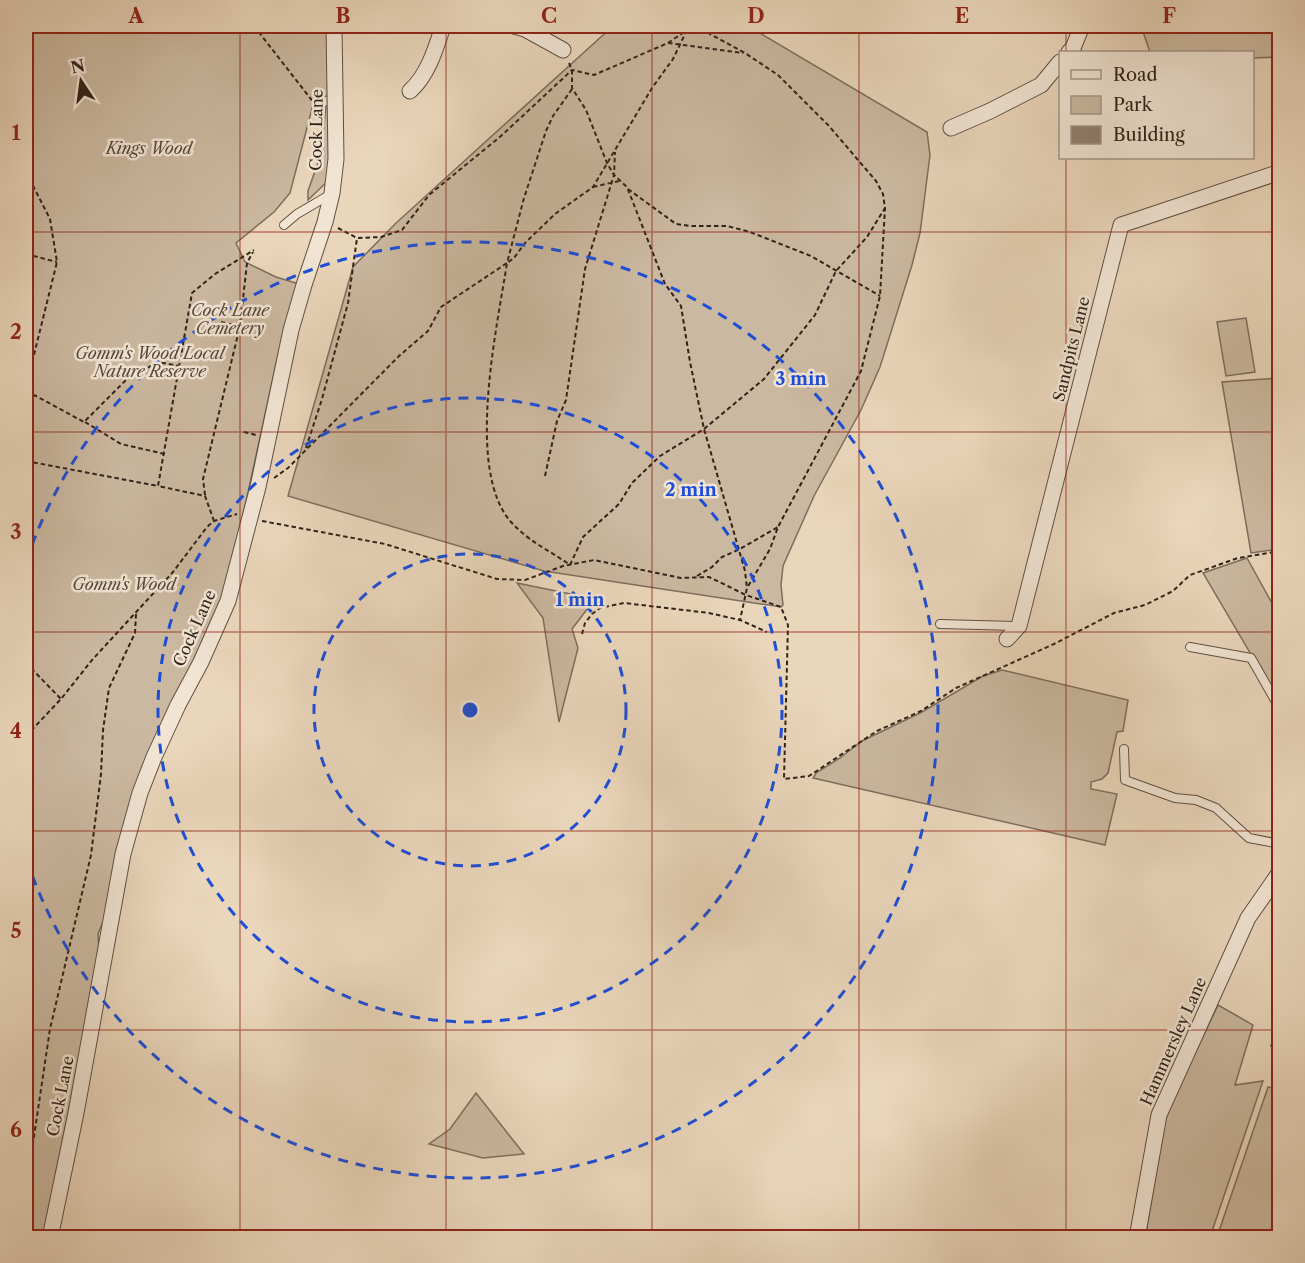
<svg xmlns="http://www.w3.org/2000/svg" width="1305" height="1263" font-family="'Libre Caslon Text',serif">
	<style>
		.green { fill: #cbb8a0; stroke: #7e6e5d; stroke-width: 1.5 }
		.building { fill: #92806e; stroke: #32231a; stroke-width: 1.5; filter: url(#shadow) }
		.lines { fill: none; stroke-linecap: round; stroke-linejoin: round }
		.service-casing { stroke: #605042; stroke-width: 10 }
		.minor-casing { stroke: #605042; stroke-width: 17 }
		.path { stroke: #32231a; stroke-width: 2; stroke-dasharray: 4.5 3; stroke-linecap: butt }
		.service { stroke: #f1e4d3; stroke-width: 8 }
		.minor { stroke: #f1e4d3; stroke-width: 15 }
		.grid { fill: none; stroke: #8f2418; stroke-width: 1.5; stroke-opacity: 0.55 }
		.ring { fill: none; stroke: #1d4ed8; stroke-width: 3; stroke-dasharray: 10 8 }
		.labels { text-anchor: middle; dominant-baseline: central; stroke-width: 5; stroke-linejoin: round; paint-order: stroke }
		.street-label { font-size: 16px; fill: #32231a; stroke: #f1e4d3 }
		.park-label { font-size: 16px; font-style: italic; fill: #58483c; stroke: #f1e4d3 }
		.centre { fill: #1d4ed8; stroke: #f1e4d3; stroke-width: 3 }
		.ring-label { font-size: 18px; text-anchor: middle; font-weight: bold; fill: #1d4ed8; stroke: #f1e4d3; stroke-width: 5; stroke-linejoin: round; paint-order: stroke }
		.neatline { fill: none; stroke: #8f2418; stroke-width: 2 }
		.grid-label { font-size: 20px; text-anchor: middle; font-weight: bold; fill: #8f2418 }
	</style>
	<defs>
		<filter id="shadow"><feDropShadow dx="5.5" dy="5.5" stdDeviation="0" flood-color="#0004"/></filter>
	</defs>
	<rect width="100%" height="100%" fill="#ead6bb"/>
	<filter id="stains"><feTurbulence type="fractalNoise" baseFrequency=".00333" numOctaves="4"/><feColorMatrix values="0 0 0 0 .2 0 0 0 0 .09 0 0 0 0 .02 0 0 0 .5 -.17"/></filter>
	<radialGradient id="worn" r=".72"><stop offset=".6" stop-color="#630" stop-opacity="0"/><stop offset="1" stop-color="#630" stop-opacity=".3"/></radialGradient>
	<!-- green -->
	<g class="green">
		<path d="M 26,26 L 329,26 L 330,96 L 315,97 L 290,193 L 274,212 L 236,243 L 245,262 L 276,277 L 299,284 L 278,355 L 224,602 L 174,705 L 105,917 L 98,934 L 99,952 L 91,1001 L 49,1207 L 46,1238 L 26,1237 Z"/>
		<path d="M 613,26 L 748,26 L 927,132 L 930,155 L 920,233 L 912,265 L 880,367 L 861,410 L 814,496 L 783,566 L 781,585 L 783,605 L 781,607 L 544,571 L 288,496 L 353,267 L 395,224 Z"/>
		<path d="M 1141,26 L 1279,26 L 1279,57 L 1253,58 L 1252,52 L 1150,52 Z"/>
		<path d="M 330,105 L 330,179 L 308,200 L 308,191 L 321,154 L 326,106 Z"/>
		<path d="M 1246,318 L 1255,372 L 1226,376 L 1217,322 Z"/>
		<path d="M 1279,378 L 1279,549 L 1251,553 L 1222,382 Z"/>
		<path d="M 1247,558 L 1279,616 L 1279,702 L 1203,573 Z"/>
		<path d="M 517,583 L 595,599 L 572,629 L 578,648 L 559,722 L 543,618 Z"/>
		<path d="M 1002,670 L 1128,700 L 1123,731 L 1117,732 L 1108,773 L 1102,779 L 1091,782 L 1091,789 L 1117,794 L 1105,845 L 813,778 L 816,773 L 840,758 L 862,741 L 922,712 L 983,676 Z"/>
		<path d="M 1218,1005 L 1253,1025 L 1235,1085 L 1263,1081 L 1210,1237 L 1145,1238 L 1166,1114 Z"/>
		<path d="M 1279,1070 L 1279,1237 L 1217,1237 L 1268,1087 L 1273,1088 Z"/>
		<path d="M 476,1093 L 524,1154 L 483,1158 L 429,1144 L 450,1129 Z"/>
	</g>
	<!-- building -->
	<path class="building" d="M 1278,1026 L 1280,1026 L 1280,1049 L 1271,1046 Z"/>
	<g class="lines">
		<defs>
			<g id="service">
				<path d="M 284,225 L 297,214 L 331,194"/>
				<path d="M 940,624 L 1016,626"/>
				<path d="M 1190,647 L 1251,658 L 1280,709"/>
				<path d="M 1124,749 L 1125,780 L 1175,798 L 1196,800 L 1216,808 L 1249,838 L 1280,844"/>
			</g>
			<g id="minor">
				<path d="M 514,26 L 525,29 L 563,50"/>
				<path d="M 1069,52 L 1073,48 L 1082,26"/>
				<path d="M 410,91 C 428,75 436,48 443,26"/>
				<path d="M 951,128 L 990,111 L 1041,85 L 1060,62"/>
				<path d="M 1007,639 L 1019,626 L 1121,225 L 1280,172"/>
				<path d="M 50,1238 L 76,1113 L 123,854 L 140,793 L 154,757 L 178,705 L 201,662 L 228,601 L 258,487 L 291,330 L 304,285 L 325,222 L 332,193 L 336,159 L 334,26"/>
				<path d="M 1137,1238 L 1159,1115 L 1248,918 L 1280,872"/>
			</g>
		</defs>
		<!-- service casing -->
		<use href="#service" class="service-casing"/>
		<!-- minor casing -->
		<use href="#minor" class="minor-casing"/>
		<!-- path -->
		<g class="path">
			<path d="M 254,26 L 321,112"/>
			<path d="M 703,26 L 710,34 L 745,53 L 778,75 L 829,126 L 876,181 L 883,194 L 885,208 L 880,296 L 861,371 L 778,527 L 770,549 L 747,588"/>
			<path d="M 687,30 L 673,59 L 652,88 L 593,187 L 555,214 L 525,243 L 514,258 L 507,263 C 497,328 465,470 511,522 C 529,542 549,550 570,565 L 583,537 L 619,504 L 632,483 L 660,456 L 704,429 L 764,379 L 815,315 L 836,271 L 867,237 L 885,208"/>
			<path d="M 668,43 L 743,53"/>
			<path d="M 569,63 L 572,70 L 572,88 L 586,110 L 607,163 L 614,175 L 627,187 L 665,284 L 681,306 L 690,362 L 704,429 L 745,571 L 747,588 L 740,620"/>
			<path d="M 26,172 L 50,219 L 57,262 L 26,387"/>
			<path d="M 593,187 L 619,181"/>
			<path d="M 628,189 L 676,224 L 691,226 L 727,226 L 750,232 L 811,256 L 880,296"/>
			<path d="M 338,228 L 357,238 L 381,237 L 402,230 L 429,195 L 501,136 L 572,70 L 594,75 L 668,43 L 687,30 L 689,26"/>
			<path d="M 26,254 L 57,262"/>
			<path d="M 221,322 L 239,326"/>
			<path d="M 26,392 L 36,396 L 84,422 L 126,380 L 158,362 L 179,366"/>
			<path d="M 85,422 L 121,444 L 165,454"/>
			<path d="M 244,432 L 256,435"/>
			<path d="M 306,448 L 322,399 L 348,303 L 357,238"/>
			<path d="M 26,461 L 158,486"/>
			<path d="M 545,476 L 557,421 L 566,400 L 585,269 L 614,175 L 615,152"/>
			<path d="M 274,478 L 288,468 L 399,356 L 428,331 L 441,307 L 507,263 L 524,198 L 546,131 L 553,116 L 572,89"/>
			<path d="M 205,495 L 203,479 L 240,326 L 247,263 L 253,252"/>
			<path d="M 214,521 L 205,496 L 158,486 L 192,293 L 215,274 L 254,250"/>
			<path d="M 262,521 L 385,544 L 497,579 L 525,580 L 563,566 L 594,560 L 681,578 L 709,577 L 746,595 L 781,607 L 788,625 L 784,779 L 809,776 L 877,731 L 921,711 L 956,688 L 1054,644 L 1114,613 L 1145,605 L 1173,591 L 1190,575 L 1238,558 L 1280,551"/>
			<path d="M 697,576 L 712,567 L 722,557 L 740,549 L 778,527"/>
			<path d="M 582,634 L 585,623 L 592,614 L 600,608 L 624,603 L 709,613 L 740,620 L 767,632"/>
			<path d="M 26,663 L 61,699"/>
			<path d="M 26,736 L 61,699 L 92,660 L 173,572 L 207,527 L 214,521 L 237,514"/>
			<path d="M 26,1190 L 50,1029 L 91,855 L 101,774 L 103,730 L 109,688 L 135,633 L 136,614"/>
		</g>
		<!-- service -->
		<use href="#service" class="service"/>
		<!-- minor -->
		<use href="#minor" class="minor"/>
	</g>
	<!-- grid -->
	<path class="grid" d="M 240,26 L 240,1238M 446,26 L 446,1238M 652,26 L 652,1238M 859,26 L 859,1238M 1066,26 L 1066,52M 1066,158 L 1066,1238M 26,232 L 1280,232M 26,432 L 1280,432M 26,632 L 1280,632M 26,831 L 1280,831M 26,1030 L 1280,1030"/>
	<!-- distance rings -->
	<g class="ring">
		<circle cx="470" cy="710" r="156"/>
		<circle cx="470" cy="710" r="312"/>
		<path d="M26 562A468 468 0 1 1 26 858"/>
	</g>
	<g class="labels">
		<!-- street labels -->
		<g class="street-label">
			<text transform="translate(316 130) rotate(-89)">Cock Lane</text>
			<text transform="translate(1071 349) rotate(-76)">Sandpits Lane</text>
			<text transform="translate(194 628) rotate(-66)">Cock Lane</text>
			<text transform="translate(1173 1041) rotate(-66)">Hammersley Lane</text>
			<text transform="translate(60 1096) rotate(-79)">Cock Lane</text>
		</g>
		<!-- park labels -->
		<g class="park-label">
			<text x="149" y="148">Kings Wood</text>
			<text x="230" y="310">Cock Lane<tspan x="230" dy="18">Cemetery</tspan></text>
			<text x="150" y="353">Gomm's Wood Local<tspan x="150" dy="18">Nature Reserve</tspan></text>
			<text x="124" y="584">Gomm's Wood</text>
		</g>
	</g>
	<circle cx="470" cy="710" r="9" class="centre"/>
	<g class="ring-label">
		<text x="801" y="385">3 min</text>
		<text x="691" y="496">2 min</text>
		<text x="580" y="606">1 min</text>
	</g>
	<!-- margin -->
	<rect width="1305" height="1263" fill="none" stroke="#ead6bb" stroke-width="66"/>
	<!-- legend -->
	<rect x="1059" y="51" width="195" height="108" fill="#f1e4d3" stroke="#a59789" stroke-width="1.5"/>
	<rect x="1071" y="70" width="30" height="9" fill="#f1e4d3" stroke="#a59789" stroke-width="1.5"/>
	<text x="1113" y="81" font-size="18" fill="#32231a">Road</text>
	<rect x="1071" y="96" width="30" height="18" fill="#cbb8a0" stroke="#a59789" stroke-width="1.5"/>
	<text x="1113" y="111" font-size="18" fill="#32231a">Park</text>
	<rect x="1071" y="126" width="30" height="18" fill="#92806e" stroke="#a59789" stroke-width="1.5"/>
	<text x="1113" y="141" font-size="18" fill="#32231a">Building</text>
	<!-- north arrow -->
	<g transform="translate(81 81) rotate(347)" stroke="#f1e4d3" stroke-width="4.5" paint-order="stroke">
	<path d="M0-4.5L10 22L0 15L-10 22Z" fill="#32231a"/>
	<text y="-9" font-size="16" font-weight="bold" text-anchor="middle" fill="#32231a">N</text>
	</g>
	<rect x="33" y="33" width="1239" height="1197" class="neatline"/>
	<g class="grid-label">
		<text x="136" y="23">A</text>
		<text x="343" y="23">B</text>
		<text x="549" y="23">C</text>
		<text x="756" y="23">D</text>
		<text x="962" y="23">E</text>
		<text x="1169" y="23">F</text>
		<text x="16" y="140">1</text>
		<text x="16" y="339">2</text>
		<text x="16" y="539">3</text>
		<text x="16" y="738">4</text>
		<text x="16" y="938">5</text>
		<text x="16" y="1137">6</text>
	</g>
	<rect width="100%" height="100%" filter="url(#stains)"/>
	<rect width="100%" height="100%" fill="url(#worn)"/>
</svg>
